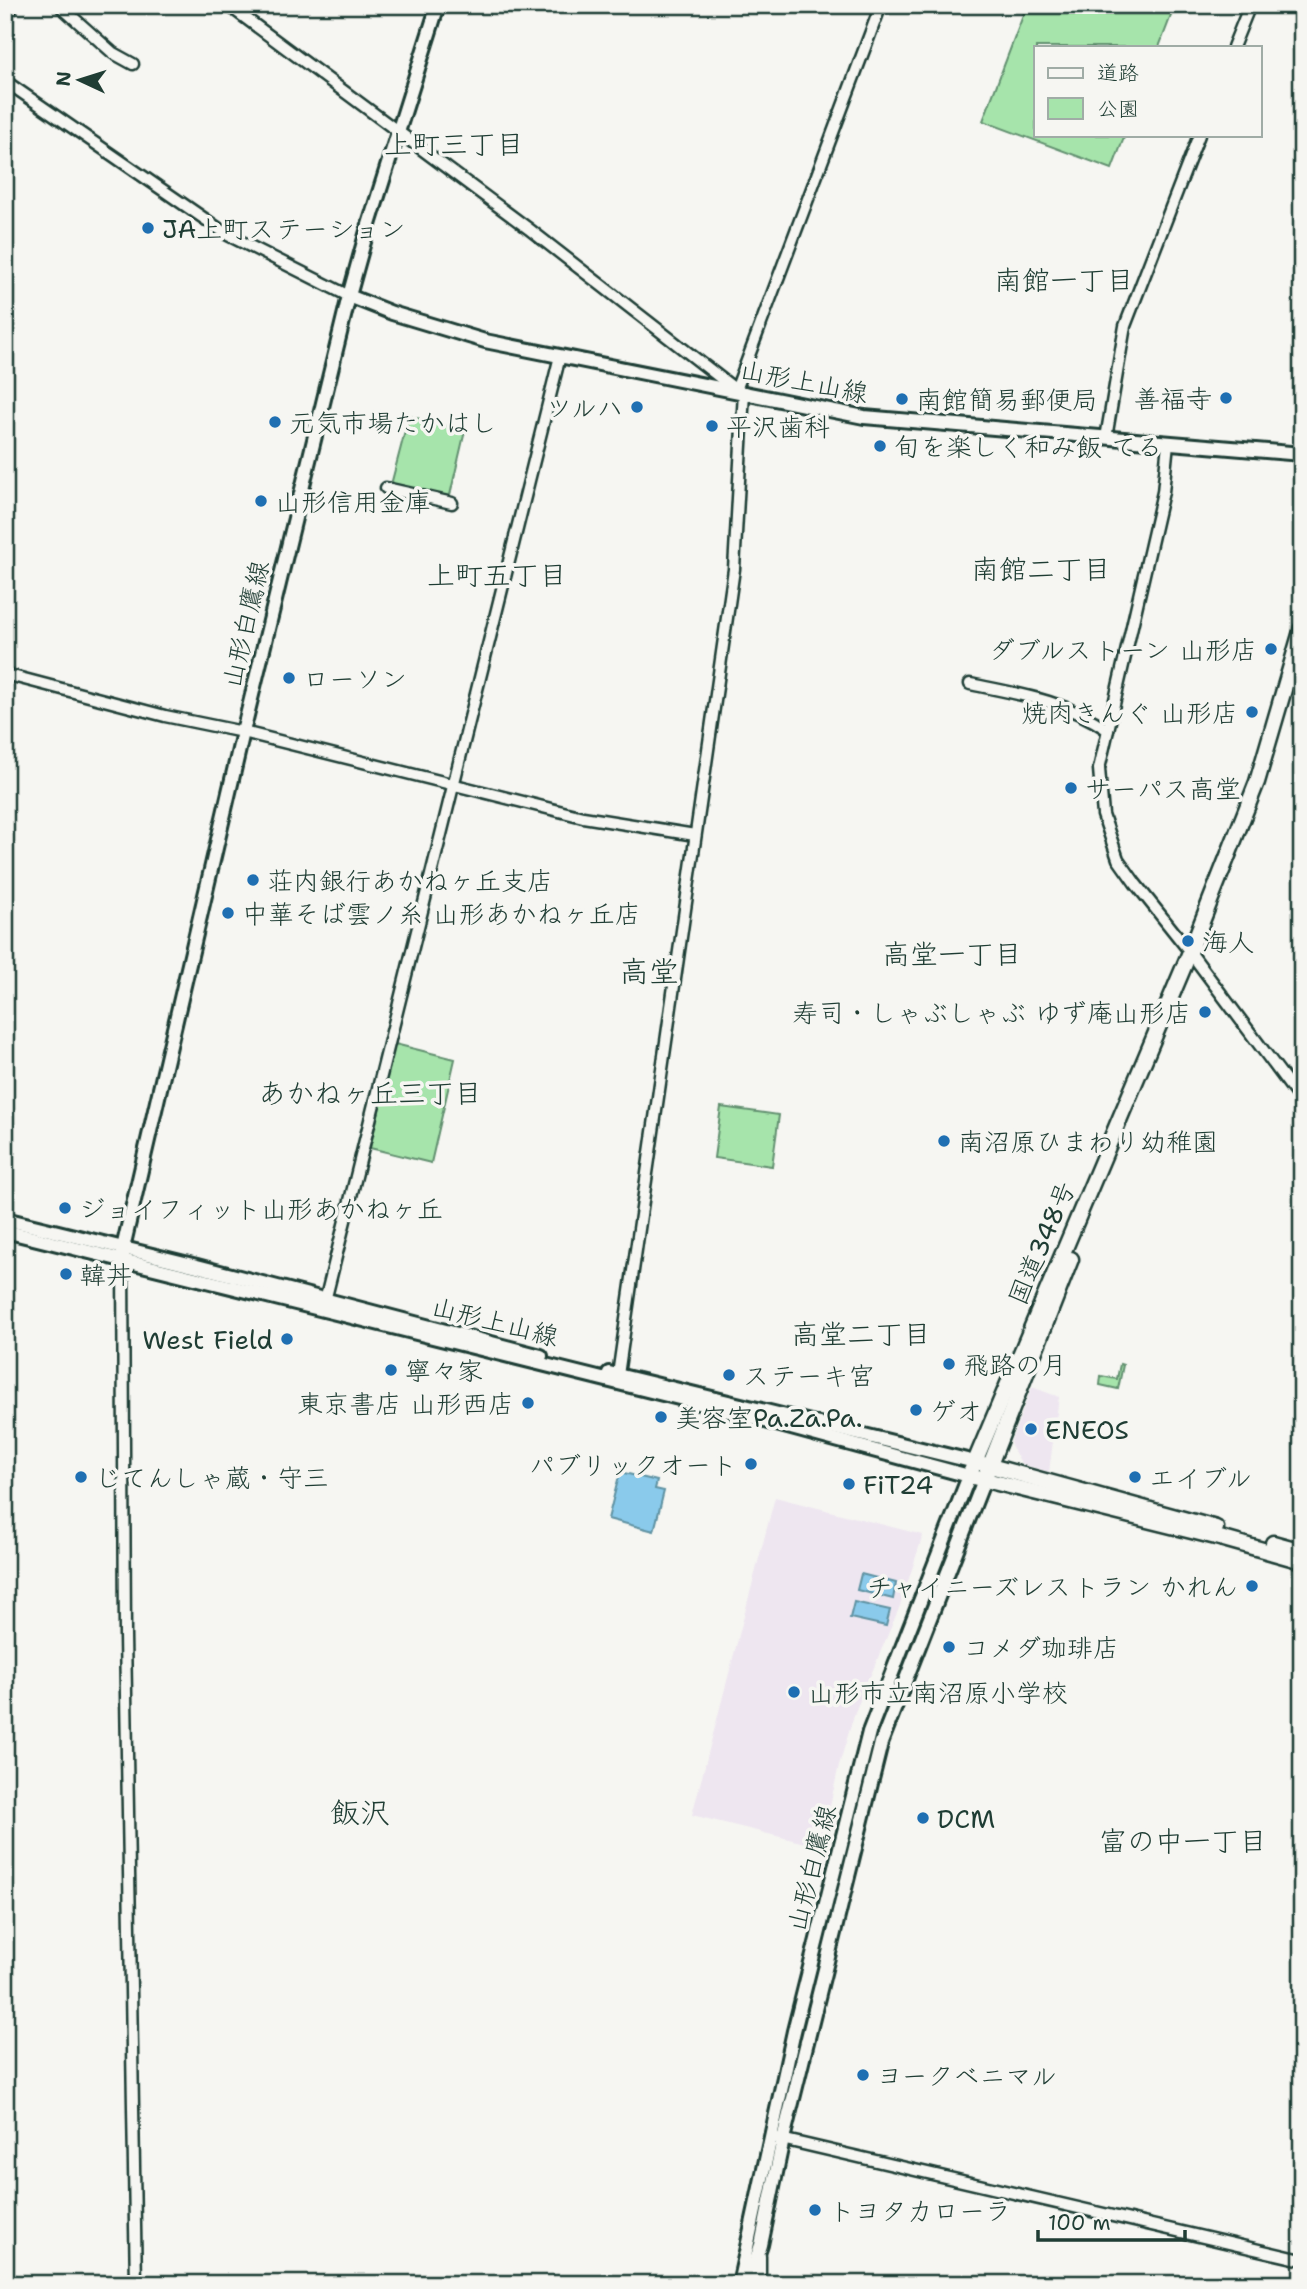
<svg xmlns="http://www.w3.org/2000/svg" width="1307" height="2289" font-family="'Shantell Sans','Klee One',sans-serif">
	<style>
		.built { fill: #eee6f0 }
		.green { fill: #a6e4ab; stroke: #629070; stroke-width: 2 }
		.water { fill: #8acaeb; stroke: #5f92a2; stroke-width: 2 }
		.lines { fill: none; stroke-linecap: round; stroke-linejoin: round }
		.minor-casing { stroke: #1f3d34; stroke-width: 15 }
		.major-casing { stroke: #1f3d34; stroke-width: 18 }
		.highway-casing { stroke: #1f3d34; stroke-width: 19 }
		.minor { stroke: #f6f6f2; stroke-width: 10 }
		.major { stroke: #f6f6f2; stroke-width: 12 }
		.highway { stroke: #f6f6f2; stroke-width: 14 }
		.poi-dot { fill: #1f6fb2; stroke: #f6f6f2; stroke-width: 2.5 }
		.labels { text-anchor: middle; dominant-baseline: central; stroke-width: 7; stroke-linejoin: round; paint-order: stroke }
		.poi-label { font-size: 26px; fill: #1f3d34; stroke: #f6f6f2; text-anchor: start }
		.street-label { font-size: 26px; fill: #1f3d34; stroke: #f6f6f2 }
		.neighbourhood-label { font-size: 28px; fill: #1f3d34; stroke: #f6f6f2 }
		.quarter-label { font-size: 30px; fill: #1f3d34; stroke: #f6f6f2 }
	</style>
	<rect width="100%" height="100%" fill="#f6f6f2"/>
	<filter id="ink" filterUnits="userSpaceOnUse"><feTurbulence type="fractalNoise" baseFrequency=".0143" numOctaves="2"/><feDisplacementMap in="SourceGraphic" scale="14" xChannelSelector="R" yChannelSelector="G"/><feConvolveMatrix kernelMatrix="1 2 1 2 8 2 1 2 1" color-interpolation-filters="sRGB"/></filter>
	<g filter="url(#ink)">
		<!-- built -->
		<g class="built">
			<path d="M 1032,1387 L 1059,1397 L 1049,1472 L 1021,1464 L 1010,1443 Z"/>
			<path d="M 775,1497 L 923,1535 L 900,1606 L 855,1712 L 839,1765 L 821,1847 L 692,1815 Z"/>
		</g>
		<!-- green -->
		<g class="green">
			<path d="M 1027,5 L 1175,5 L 1159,47 L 1036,47 L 1036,135 L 1125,135 L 1112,169 L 983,121 Z"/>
			<path d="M 409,416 L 465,431 L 450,495 L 446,499 L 395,488 L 392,481 Z"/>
			<path d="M 395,1044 L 455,1059 L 431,1163 L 370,1148 Z"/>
			<path d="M 721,1107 L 779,1115 L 772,1166 L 714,1158 Z"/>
			<path d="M 1120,1364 L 1123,1365 L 1118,1389 L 1100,1385 L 1101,1376 L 1117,1379 Z"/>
		</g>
		<!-- water -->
		<g class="water">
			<path d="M 620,1472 L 657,1481 L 655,1489 L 664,1491 L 654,1531 L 608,1519 Z"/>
			<path d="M 861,1574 L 896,1583 L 893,1599 L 857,1590 Z"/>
			<path d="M 854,1602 L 890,1610 L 886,1626 L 850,1618 Z"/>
		</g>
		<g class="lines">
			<defs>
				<g id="minor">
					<path d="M 59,5 L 113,53 L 133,64"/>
					<path d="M 228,5 L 529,229 L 736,390 L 881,5"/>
					<path d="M 5,17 L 14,5"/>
					<path d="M 1233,47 L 1250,5"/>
					<path d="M 5,81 L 228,235 L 349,296"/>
					<path d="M 1106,438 L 1125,326 L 1199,135"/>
					<path d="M 1168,443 L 1163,492 L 1099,769 L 1103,815 L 1118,859 L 1135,883 L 1190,952 L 1302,1102"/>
					<path d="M 386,488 L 452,503"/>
					<path d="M 5,674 L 165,716 L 243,732 L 583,817 L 695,835"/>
					<path d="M 970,684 C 1019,694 1066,701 1108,730"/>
					<path d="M 123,1261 L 125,1635 L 136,2284"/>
					<path d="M 325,1301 L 560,356"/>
					<path d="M 618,1375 L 734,569 L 744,392"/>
					<path d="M 777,2138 L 1302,2260"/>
					<path d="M 760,2284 L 760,2256"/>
				</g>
				<g id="major">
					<path d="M 349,296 L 392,313 L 485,341 L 864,417 L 1302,454"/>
					<path d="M 5,1219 L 197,1266 L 541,1356"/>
					<path d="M 5,1231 L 691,1401 L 969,1476 L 869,1732 L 794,2031 L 739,2284"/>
					<path d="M 123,1261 L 123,1248 L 142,1166 L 243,732 L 349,296 L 367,231 L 438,5"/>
					<path d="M 609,1373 L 975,1462"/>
					<path d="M 748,2284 L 761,2245 L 783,2139 L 881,1743 L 984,1480"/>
				</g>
				<g id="highway">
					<path d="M 1302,628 L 1257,782 L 1190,952 L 969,1476 L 1220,1538 L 1302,1561"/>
					<path d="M 983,1464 L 1216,1528"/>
					<path d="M 984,1480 L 1071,1259"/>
					<path d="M 1273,1543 L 1302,1551"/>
				</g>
			</defs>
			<!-- minor casing -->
			<use href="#minor" class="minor-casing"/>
			<!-- major casing -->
			<use href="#major" class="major-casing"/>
			<!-- highway casing -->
			<use href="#highway" class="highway-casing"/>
			<!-- minor -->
			<use href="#minor" class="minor"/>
			<!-- major -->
			<use href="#major" class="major"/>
			<!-- highway -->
			<use href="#highway" class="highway"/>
		</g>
	</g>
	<!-- markers -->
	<g class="poi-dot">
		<circle cx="148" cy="228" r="7"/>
		<circle cx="1226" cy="398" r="7"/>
		<circle cx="902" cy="399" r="7"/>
		<circle cx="637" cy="407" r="7"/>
		<circle cx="275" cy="422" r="7"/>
		<circle cx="712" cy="426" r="7"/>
		<circle cx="880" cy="446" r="7"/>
		<circle cx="261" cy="501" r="7"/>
		<circle cx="1271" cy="649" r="7"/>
		<circle cx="289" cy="678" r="7"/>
		<circle cx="1252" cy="712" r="7"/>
		<circle cx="1071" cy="788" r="7"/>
		<circle cx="253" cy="880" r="7"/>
		<circle cx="228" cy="913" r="7"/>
		<circle cx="1188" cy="941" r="7"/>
		<circle cx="1205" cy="1012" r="7"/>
		<circle cx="944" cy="1141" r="7"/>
		<circle cx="65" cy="1208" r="7"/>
		<circle cx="66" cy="1274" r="7"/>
		<circle cx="287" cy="1339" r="7"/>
		<circle cx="949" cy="1364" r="7"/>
		<circle cx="391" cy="1370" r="7"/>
		<circle cx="729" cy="1375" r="7"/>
		<circle cx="528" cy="1403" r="7"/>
		<circle cx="916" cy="1410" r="7"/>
		<circle cx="661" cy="1417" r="7"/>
		<circle cx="1031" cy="1429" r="7"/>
		<circle cx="751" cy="1464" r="7"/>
		<circle cx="81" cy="1477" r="7"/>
		<circle cx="1135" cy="1477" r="7"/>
		<circle cx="849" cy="1484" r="7"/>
		<circle cx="1252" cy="1586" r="7"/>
		<circle cx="949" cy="1647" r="7"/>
		<circle cx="794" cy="1692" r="7"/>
		<circle cx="923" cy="1818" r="7"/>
		<circle cx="863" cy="2075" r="7"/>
		<circle cx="815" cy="2210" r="7"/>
	</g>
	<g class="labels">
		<!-- poi labels -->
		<g class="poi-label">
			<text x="162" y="228">JA上町ステーション</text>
			<text x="1212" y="398" text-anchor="end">善福寺</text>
			<text x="916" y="399">南館簡易郵便局</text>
			<text x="623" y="407" text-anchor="end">ツルハ</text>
			<text x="289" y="422">元気市場たかはし</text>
			<text x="726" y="426">平沢歯科</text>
			<text x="894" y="446">旬を楽しく和み飯 てる</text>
			<text x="275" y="501">山形信用金庫</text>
			<text x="1257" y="649" text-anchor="end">ダブルストーン 山形店</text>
			<text x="303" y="678">ローソン</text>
			<text x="1238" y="712" text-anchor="end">焼肉きんぐ 山形店</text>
			<text x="1085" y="788">サーパス高堂</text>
			<text x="267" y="880">荘内銀行あかねヶ丘支店</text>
			<text x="242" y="913">中華そば雲ノ糸 山形あかねヶ丘店</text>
			<text x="1202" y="941">海人</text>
			<text x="1191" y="1012" text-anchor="end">寿司・しゃぶしゃぶ ゆず庵山形店</text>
			<text x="958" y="1141">南沼原ひまわり幼稚園</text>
			<text x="79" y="1208">ジョイフィット山形あかねヶ丘</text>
			<text x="80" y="1274">韓丼</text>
			<text x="273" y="1339" text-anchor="end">West Field</text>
			<text x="963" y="1364">飛路の月</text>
			<text x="405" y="1370">寧々家</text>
			<text x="743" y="1375">ステーキ宮</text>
			<text x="514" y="1403" text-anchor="end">東京書店 山形西店</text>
			<text x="930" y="1410">ゲオ</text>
			<text x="675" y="1417">美容室Pa.Za.Pa.</text>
			<text x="1045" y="1429">ENEOS</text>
			<text x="737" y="1464" text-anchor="end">パブリックオート</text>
			<text x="95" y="1477">じてんしゃ蔵・守三</text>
			<text x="1149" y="1477">エイブル</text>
			<text x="863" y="1484">FiT24</text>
			<text x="1238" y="1586" text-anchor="end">チャイニーズレストラン かれん</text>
			<text x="963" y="1647">コメダ珈琲店</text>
			<text x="808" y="1692">山形市立南沼原小学校</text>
			<text x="937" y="1818">DCM</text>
			<text x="877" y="2075">ヨークベニマル</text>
			<text x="829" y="2210">トヨタカローラ</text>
		</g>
		<!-- street labels -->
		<g class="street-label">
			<text transform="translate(804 381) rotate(11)">山形上山線</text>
			<text transform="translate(245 624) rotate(-77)">山形白鷹線</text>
			<text transform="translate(1041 1243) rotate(-67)">国道348号</text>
			<text transform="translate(495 1321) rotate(14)">山形上山線</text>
			<text transform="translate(811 1868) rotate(-76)">山形白鷹線</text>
		</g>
		<!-- neighbourhood labels -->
		<g class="neighbourhood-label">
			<text x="454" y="144">上町三丁目</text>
			<text x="1064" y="280">南館一丁目</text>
			<text x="1041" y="569">南館二丁目</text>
			<text x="497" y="575">上町五丁目</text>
			<text x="952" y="954">高堂一丁目</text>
			<text x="370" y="1093">あかねヶ丘三丁目</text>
			<text x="861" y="1334">高堂二丁目</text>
			<text x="1183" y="1841">富の中一丁目</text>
		</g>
		<!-- quarter labels -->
		<g class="quarter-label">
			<text x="649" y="971">高堂</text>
			<text x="360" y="1812">飯沢</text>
		</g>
	</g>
	<!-- margin -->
	<rect width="1307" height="2289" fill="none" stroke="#f6f6f2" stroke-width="28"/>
	<rect x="14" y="14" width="1279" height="2261" fill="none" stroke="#1f3d34" stroke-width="2.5" filter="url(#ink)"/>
	<!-- legend -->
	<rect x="1034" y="46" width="228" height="91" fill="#f6f6f2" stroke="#a0aca6" stroke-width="2"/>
	<rect x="1048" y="68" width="35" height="10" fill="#f6f6f2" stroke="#a0aca6" stroke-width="2"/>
	<text x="1097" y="80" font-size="21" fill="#1f3d34">道路</text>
	<rect x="1048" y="98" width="35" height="21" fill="#a6e4ab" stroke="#a0aca6" stroke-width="2"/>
	<text x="1097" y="116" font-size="21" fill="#1f3d34">公園</text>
	<!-- north arrow -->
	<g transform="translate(80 80) rotate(274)" stroke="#f6f6f2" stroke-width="5" paint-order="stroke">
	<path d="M0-5L12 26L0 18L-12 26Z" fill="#1f3d34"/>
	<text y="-10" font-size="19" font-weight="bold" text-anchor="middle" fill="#1f3d34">N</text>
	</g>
	<!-- scale -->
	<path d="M1038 2230v10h147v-10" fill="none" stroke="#1f3d34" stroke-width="3.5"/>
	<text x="1048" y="2230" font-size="21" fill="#1f3d34" stroke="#f6f6f2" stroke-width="5" paint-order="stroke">100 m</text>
</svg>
